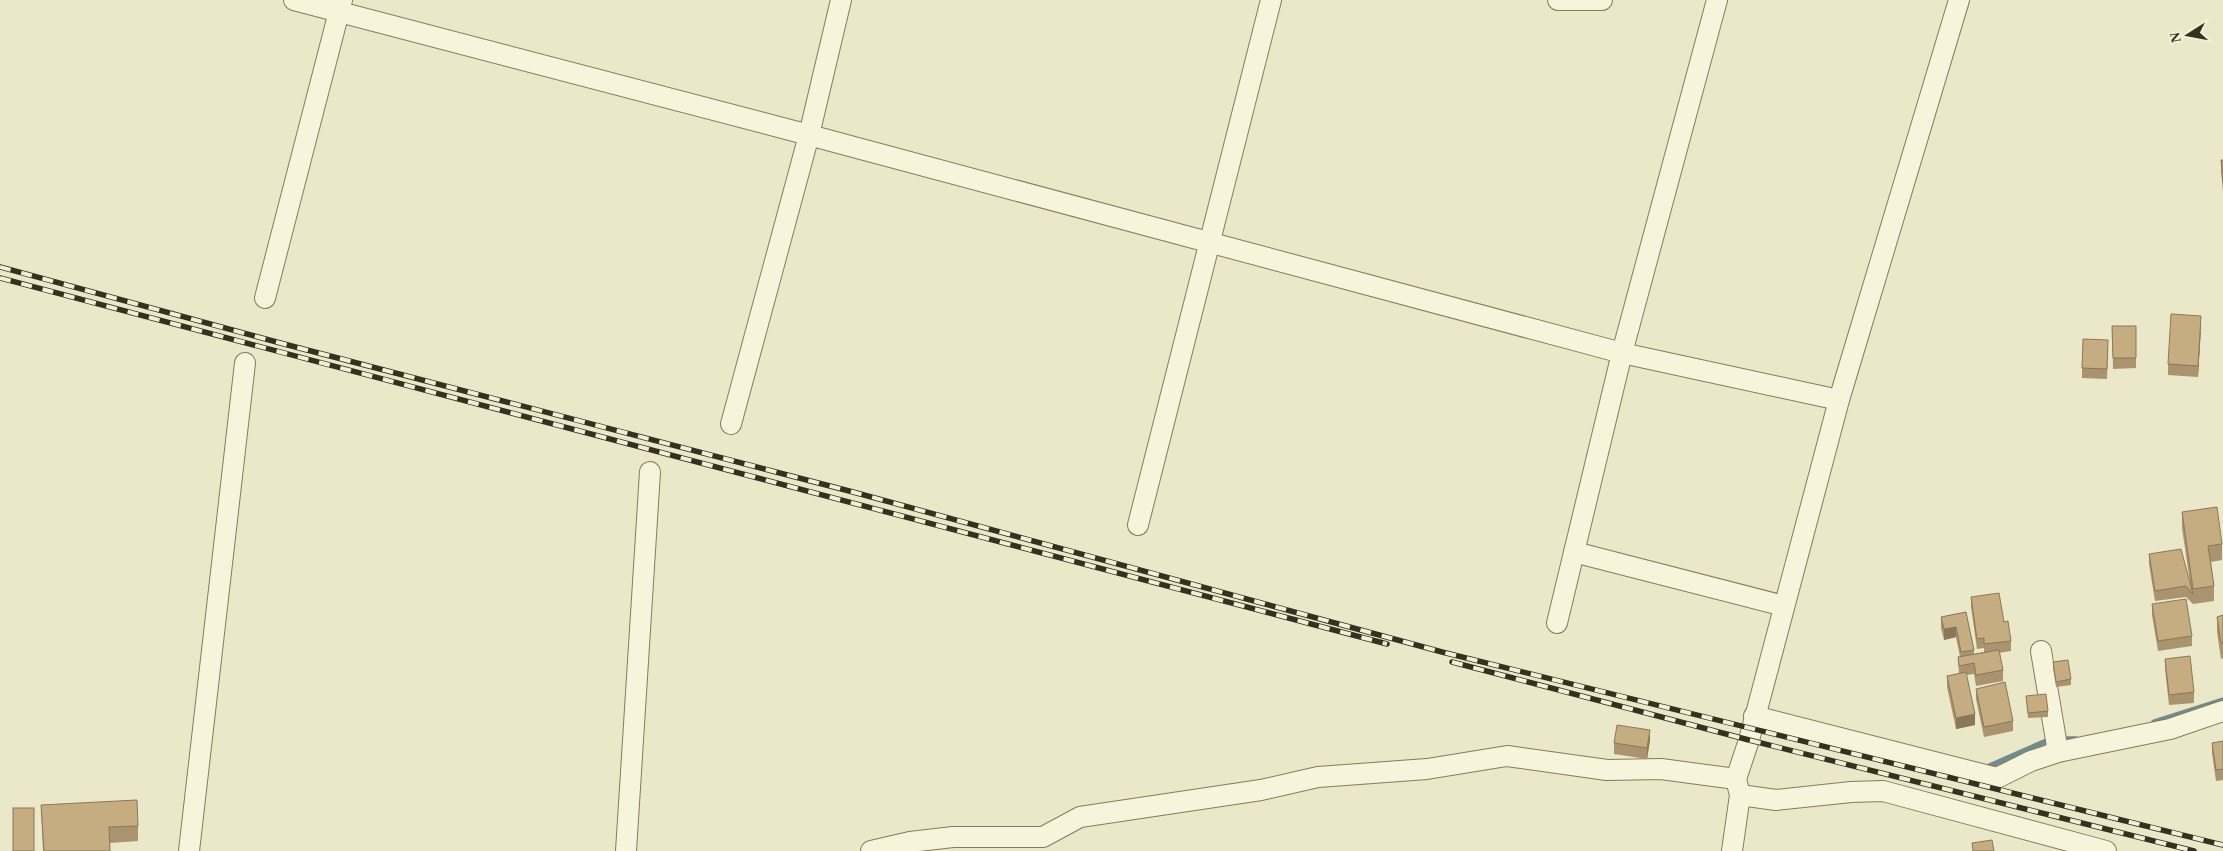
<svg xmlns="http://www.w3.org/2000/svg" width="2223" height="851" font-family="Georgia,serif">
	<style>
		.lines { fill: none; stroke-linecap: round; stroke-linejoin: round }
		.stream { stroke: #708c8c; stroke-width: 5.5 }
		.street-casing { stroke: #857b5e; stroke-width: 22 }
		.street { stroke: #f6f4da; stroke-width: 20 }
		.rail-casing { stroke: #363021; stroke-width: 5.5 }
		.rail { stroke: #f2f1d6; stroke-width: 4; stroke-dasharray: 11; stroke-linecap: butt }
		.wall { fill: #a9946f }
		.shaded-wall { fill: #8a785a }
		.building { fill: #c5ac81; stroke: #8a785a }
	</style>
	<rect width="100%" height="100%" fill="#eae8c8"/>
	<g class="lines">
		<!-- stream -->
		<g class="stream">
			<path d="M 2154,722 L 2223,700"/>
			<path d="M 1982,767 L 1985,768 L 2051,739 L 2076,739"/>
		</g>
		<defs>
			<g id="street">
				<path d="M 294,0 L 809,135 L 1622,353 L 1839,400"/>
				<path d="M 1558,0 L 1602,0"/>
				<path d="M 265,298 L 342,0"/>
				<path d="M 731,424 L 809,135 L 841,0"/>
				<path d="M 1138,525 L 1271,0"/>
				<path d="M 1574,552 L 1784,606"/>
				<path d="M 1557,623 L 1622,353 L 1717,0"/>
				<path d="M 2041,651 L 2058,752"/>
				<path d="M 1754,716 L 1997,778 L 2031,761 L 2058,752 L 2170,729 L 2223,711"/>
				<path d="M 1740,795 L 1776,800 L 1851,792 L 1883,791 L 2106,851"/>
				<path d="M 189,851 L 245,363"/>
				<path d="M 626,851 L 650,472"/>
				<path d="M 871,851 L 910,842 L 953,837 L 1043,837 L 1080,817 L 1261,790 L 1318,777 L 1427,769 L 1507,756 L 1607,770 L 1661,769 L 1736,779"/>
				<path d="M 1732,851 L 1740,795 L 1736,779 L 1749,740 L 1839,400 L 1959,0"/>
			</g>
		</defs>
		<!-- street casing -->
		<use href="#street" class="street-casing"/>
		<!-- street -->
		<use href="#street" class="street"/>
		<defs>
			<g id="rail">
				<path d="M 0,267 L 284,344 L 853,492 L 1442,652 L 2223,845"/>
				<path d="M 0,278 L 1387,644"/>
				<path d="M 1452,662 L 1749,740 L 2194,851"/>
			</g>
		</defs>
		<!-- rail casing -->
		<use href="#rail" class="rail-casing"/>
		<!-- rail -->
		<use href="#rail" class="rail"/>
	</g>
	<!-- wall -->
	<g class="wall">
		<path d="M 2221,160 L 2223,160 L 2223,193 L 2221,170 Z"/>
		<path d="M 2112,326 L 2136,326 L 2136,368 L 2113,369 Z"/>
		<path d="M 2201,327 L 2198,377 L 2168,375 L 2168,364 Z"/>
		<path d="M 2108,350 L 2107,379 L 2082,378 L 2082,368 Z"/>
		<path d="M 2182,512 L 2222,544 L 2222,560 L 2211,562 L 2214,586 L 2214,601 L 2193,604 L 2186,597 L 2155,601 L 2149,564 L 2149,554 L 2190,582 L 2182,528 Z"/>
		<path d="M 1971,597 L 2004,622 L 2011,641 L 2011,651 L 1999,653 L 2003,670 L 2003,681 L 1976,686 L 1974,674 L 1966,675 L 1975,725 L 1956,729 L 1947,687 L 1947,676 L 1959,674 L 1958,657 L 1960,657 L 1956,637 L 1944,640 L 1941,628 L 1941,617 L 1966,612 L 1974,650 L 1974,654 L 1984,652 L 1984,648 L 1977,649 L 1971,607 Z"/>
		<path d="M 2152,604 L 2192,636 L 2192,646 L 2158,651 L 2152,615 Z"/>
		<path d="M 2223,615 L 2223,658 L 2221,659 L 2217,632 L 2217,617 Z"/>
		<path d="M 2165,659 L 2194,692 L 2194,703 L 2169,705 L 2165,669 Z"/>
		<path d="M 2053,662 L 2071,679 L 2071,685 L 2056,687 L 2053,668 Z"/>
		<path d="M 1976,689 L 2013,721 L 2013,731 L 1984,737 L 1976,699 Z"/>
		<path d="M 2026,696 L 2048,711 L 2048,717 L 2028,718 Z"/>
		<path d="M 1650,740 L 1647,759 L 1614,754 L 1614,743 Z"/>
		<path d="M 2223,741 L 2223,780 L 2216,781 L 2212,753 L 2212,743 Z"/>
		<path d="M 41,805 L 138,826 L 138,841 L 110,843 L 110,851 L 43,851 Z"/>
	</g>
	<!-- shaded-wall -->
	<g class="shaded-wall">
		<path d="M 2201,316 L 2201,327 L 2198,377 L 2198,366 Z"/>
		<path d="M 1956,627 L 1956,637 L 1944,640 L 1944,629 Z"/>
		<path d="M 1975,714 L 1975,725 L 1956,729 L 1956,718 Z"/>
		<path d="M 1650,730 L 1650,740 L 1647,759 L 1647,748 Z"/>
	</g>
	<!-- building -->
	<g class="building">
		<path d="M 2221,160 L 2223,160 L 2223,183 Z"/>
		<path d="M 2171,314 L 2201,316 L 2198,366 L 2168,364 Z"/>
		<path d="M 2112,326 L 2136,326 L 2136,358 L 2113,358 Z"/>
		<path d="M 2083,339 L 2108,340 L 2107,369 L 2082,368 Z"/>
		<path d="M 2217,507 L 2222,544 L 2208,546 L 2214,586 L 2193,589 L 2182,512 Z"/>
		<path d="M 2181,549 L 2193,594 L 2186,586 L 2155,591 L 2149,554 Z"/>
		<path d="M 1999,593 L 2004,622 L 2008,621 L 2011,641 L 1984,644 L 1984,638 L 1977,639 L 1971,597 Z"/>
		<path d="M 2186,599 L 2192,636 L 2158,641 L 2152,604 Z"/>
		<path d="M 1966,612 L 1974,650 L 1961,652 L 1956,627 L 1944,629 L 1941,617 Z"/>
		<path d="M 2223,615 L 2223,643 L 2221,643 L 2217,617 Z"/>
		<path d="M 1999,650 L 2003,670 L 1976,675 L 1974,663 L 1959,666 L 1958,657 Z"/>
		<path d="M 2190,656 L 2194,692 L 2169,695 L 2165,659 Z"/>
		<path d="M 2068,660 L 2071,679 L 2056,682 L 2053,662 Z"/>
		<path d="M 1966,672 L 1975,714 L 1956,718 L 1947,676 Z"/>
		<path d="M 2005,682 L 2013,721 L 1984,727 L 1976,689 Z"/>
		<path d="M 2046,694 L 2048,711 L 2028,713 L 2026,696 Z"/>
		<path d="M 1617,725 L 1650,730 L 1647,748 L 1614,743 Z"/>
		<path d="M 2223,741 L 2223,769 L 2216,770 L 2212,743 Z"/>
		<path d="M 137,800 L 138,826 L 109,827 L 110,851 L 44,851 L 41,805 Z"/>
		<rect x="13" y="808" width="21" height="43"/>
		<path d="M 1992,840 L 1994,851 L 1973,851 L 1972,843 Z"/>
	</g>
	<!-- north arrow -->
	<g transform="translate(2188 35) rotate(259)" stroke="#f2f1d6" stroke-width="4" paint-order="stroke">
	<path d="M0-4L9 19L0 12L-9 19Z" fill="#363021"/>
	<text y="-8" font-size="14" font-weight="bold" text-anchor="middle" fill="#363021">N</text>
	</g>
</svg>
